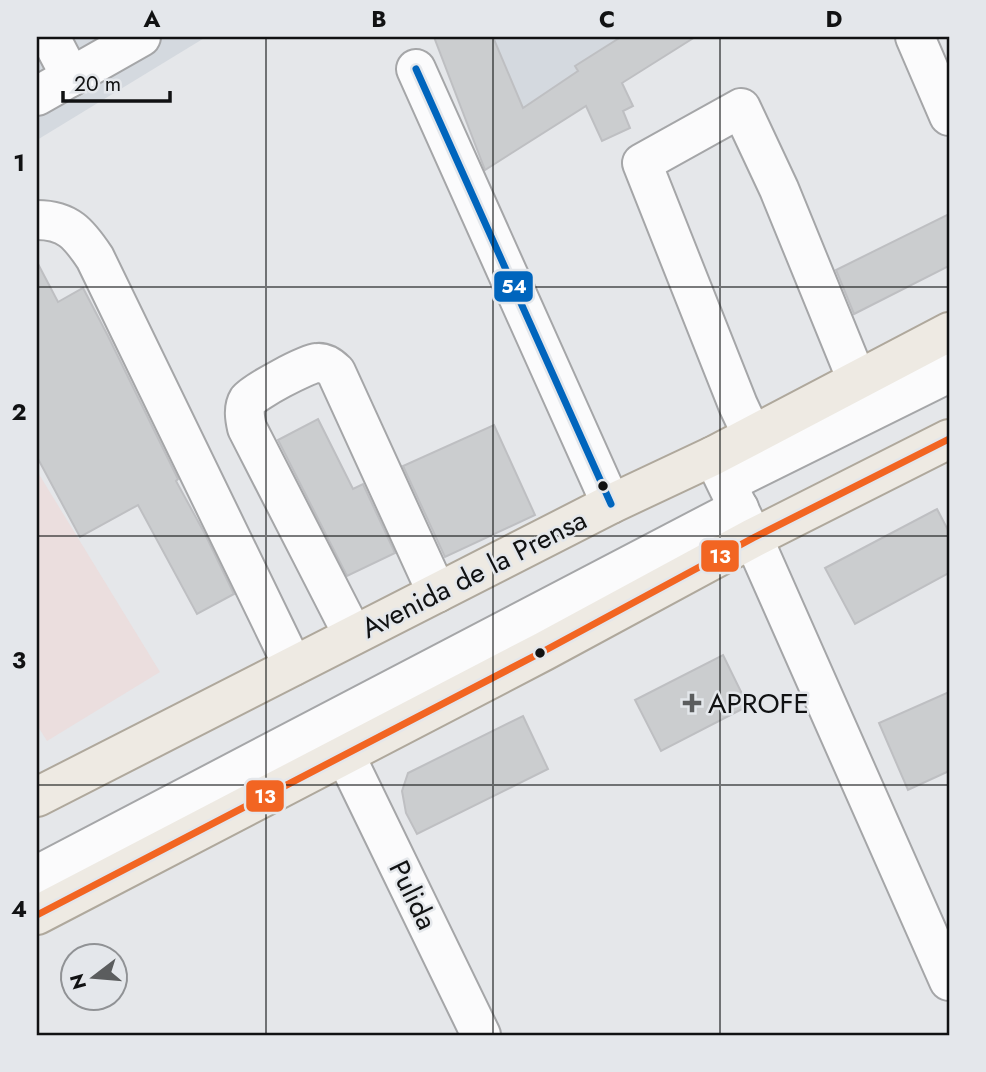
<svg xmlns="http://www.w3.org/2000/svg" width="986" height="1072" font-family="Jost,sans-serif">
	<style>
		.built { fill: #d4d9df }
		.medical { fill: #ebdede }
		.building { fill: #cbcdcf; stroke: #bebfc2; stroke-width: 2 }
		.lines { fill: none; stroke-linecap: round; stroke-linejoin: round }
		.minor-casing { stroke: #a5a6a8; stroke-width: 42 }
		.major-casing { stroke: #afa89c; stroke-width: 42 }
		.minor { stroke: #fbfbfc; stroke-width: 38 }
		.major { stroke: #eeeae3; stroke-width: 38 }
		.bus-1-casing { stroke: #e4e7eb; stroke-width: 12 }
		.bus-2-casing { stroke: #e4e7eb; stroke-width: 12 }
		.bus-1 { stroke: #f26522; stroke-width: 7 }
		.bus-2 { stroke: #0065bd; stroke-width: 7 }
		.grid { fill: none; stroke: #111213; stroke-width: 2; stroke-opacity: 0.55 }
		.bus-dot { fill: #111213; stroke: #e4e7eb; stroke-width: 2.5 }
		.poi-dot { fill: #5b5d5e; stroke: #e4e7eb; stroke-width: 2.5 }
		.labels { text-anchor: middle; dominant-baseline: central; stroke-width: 5; stroke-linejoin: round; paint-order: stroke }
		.street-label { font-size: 28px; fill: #111213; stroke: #e4e7eb }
		.poi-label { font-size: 28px; fill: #111213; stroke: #e4e7eb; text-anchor: start }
		.line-badge { stroke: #e4e7eb; stroke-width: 2.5 }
		.badge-label { font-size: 19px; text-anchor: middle; font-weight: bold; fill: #fff }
		.neatline { fill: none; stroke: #111213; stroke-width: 2.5 }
		.grid-label { font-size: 23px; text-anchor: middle; font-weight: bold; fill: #111213 }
	</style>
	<rect width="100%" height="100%" fill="#e5e7ea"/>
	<!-- built -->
	<g class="built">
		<path d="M 37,37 L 206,37 L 37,140 Z"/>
		<path d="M 434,37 L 695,37 L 485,170 Z"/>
	</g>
	<!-- medical -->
	<path class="medical" d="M 37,471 L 160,672 L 47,741 L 37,725 Z"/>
	<!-- building -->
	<g class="building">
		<path d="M 434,37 L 493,37 L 523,108 L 578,71 L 575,66 L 621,37 L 695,37 L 622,83 L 633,106 L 623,111 L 630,128 L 602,141 L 586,106 L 485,170 Z"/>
		<path d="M 949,214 L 949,266 L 854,314 L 836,270 Z"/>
		<path d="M 37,262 L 58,302 L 83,288 L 108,336 L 178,479 L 176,481 L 205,534 L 234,594 L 197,614 L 138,505 L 80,537 L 37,457 Z"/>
		<path d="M 318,419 L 353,489 L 363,484 L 395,553 L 347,576 L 278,440 Z"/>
		<path d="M 494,425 L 535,515 L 445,557 L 403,466 Z"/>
		<path d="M 937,509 L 949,532 L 949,573 L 855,624 L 825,568 Z"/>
		<path d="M 723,655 L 748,706 L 661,751 L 635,700 Z"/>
		<path d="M 949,692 L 949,771 L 908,790 L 879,723 Z"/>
		<path d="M 523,716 L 548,769 L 417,834 L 406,813 L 402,791 L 408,773 Z"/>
	</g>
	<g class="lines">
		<defs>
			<g id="minor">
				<path d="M 50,37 L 71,77"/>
				<path d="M 915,37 L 949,116"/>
				<path d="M 416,69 L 611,504"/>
				<path d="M 37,96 L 141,37"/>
				<path d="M 37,220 C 68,220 79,234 95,258 L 293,666"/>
				<path d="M 752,435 L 738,405 L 642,163 L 741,108 L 779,189 L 857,380"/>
				<path d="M 713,456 L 753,538 L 949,981"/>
				<path d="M 727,483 L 949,373"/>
				<path d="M 353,635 L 247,428 C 245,419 243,408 248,400 C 254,392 306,364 317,363 C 325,362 331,367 336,372 L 437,593"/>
				<path d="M 345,755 L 481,1035"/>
				<path d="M 37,875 L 739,508"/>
			</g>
			<g id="major">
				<path d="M 37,797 L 611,504 L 713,456 L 949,332"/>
				<path d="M 37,915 L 544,651 L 753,538 L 949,439"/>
			</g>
		</defs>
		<!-- minor casing -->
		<use href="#minor" class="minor-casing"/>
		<!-- major casing -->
		<use href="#major" class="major-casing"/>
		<!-- minor -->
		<use href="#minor" class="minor"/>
		<!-- major -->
		<use href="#major" class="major"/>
		<defs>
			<path id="bus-1" d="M 37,915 L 544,651 L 753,538 L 949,439"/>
			<path id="bus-2" d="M 416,69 L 611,504"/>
		</defs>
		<!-- bus-1 casing -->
		<use href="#bus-1" class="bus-1-casing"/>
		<!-- bus-2 casing -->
		<use href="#bus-2" class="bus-2-casing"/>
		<!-- bus-1 -->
		<use href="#bus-1" class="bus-1"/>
		<!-- bus-2 -->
		<use href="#bus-2" class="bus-2"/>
	</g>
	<!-- grid -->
	<path class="grid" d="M 266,37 L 266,1035M 493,37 L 493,1035M 720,37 L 720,1035M 37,287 L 949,287M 37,536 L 949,536M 37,785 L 949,785"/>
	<!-- markers -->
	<g class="bus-dot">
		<circle cx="603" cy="486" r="6"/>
		<circle cx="540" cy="653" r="6"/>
	</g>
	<path class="poi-dot" d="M688.5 692.5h7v7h7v7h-7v7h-7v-7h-7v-7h7z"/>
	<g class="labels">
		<!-- street labels -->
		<g class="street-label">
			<text transform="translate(474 574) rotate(-27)">Avenida de la Prensa</text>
			<text transform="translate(413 895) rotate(64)">Pulida</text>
		</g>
		<!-- poi labels -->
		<g class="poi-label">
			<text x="708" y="703">APROFE</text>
		</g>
	</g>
	<g class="line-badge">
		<rect x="493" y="270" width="41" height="33" rx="7" fill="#0065bd"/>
		<rect x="700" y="539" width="40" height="34" rx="7" fill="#f26522"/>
		<rect x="245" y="779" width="40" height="34" rx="7" fill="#f26522"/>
	</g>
	<g class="badge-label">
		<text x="514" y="293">54</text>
		<text x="720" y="563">13</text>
		<text x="265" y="803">13</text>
	</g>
	<!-- border -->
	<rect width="986" height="1072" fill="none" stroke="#e4e7eb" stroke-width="77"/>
	<!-- north arrow -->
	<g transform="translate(94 977) rotate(254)"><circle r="33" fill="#e4e7eb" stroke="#909295" stroke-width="2"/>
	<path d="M0-5L12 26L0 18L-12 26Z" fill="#5b5d5e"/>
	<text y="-10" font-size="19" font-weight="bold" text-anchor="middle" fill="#111213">N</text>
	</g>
	<!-- scale -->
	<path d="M63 91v10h107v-10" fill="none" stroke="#111213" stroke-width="3.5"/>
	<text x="74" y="91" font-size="21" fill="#111213" stroke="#e4e7eb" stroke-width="5" paint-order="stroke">20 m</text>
	<rect x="38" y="38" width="910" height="996" class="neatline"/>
	<g class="grid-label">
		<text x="152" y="27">A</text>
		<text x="379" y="27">B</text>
		<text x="607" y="27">C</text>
		<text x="834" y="27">D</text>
		<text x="19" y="171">1</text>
		<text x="19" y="420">2</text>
		<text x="19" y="668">3</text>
		<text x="19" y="917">4</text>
	</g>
</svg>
